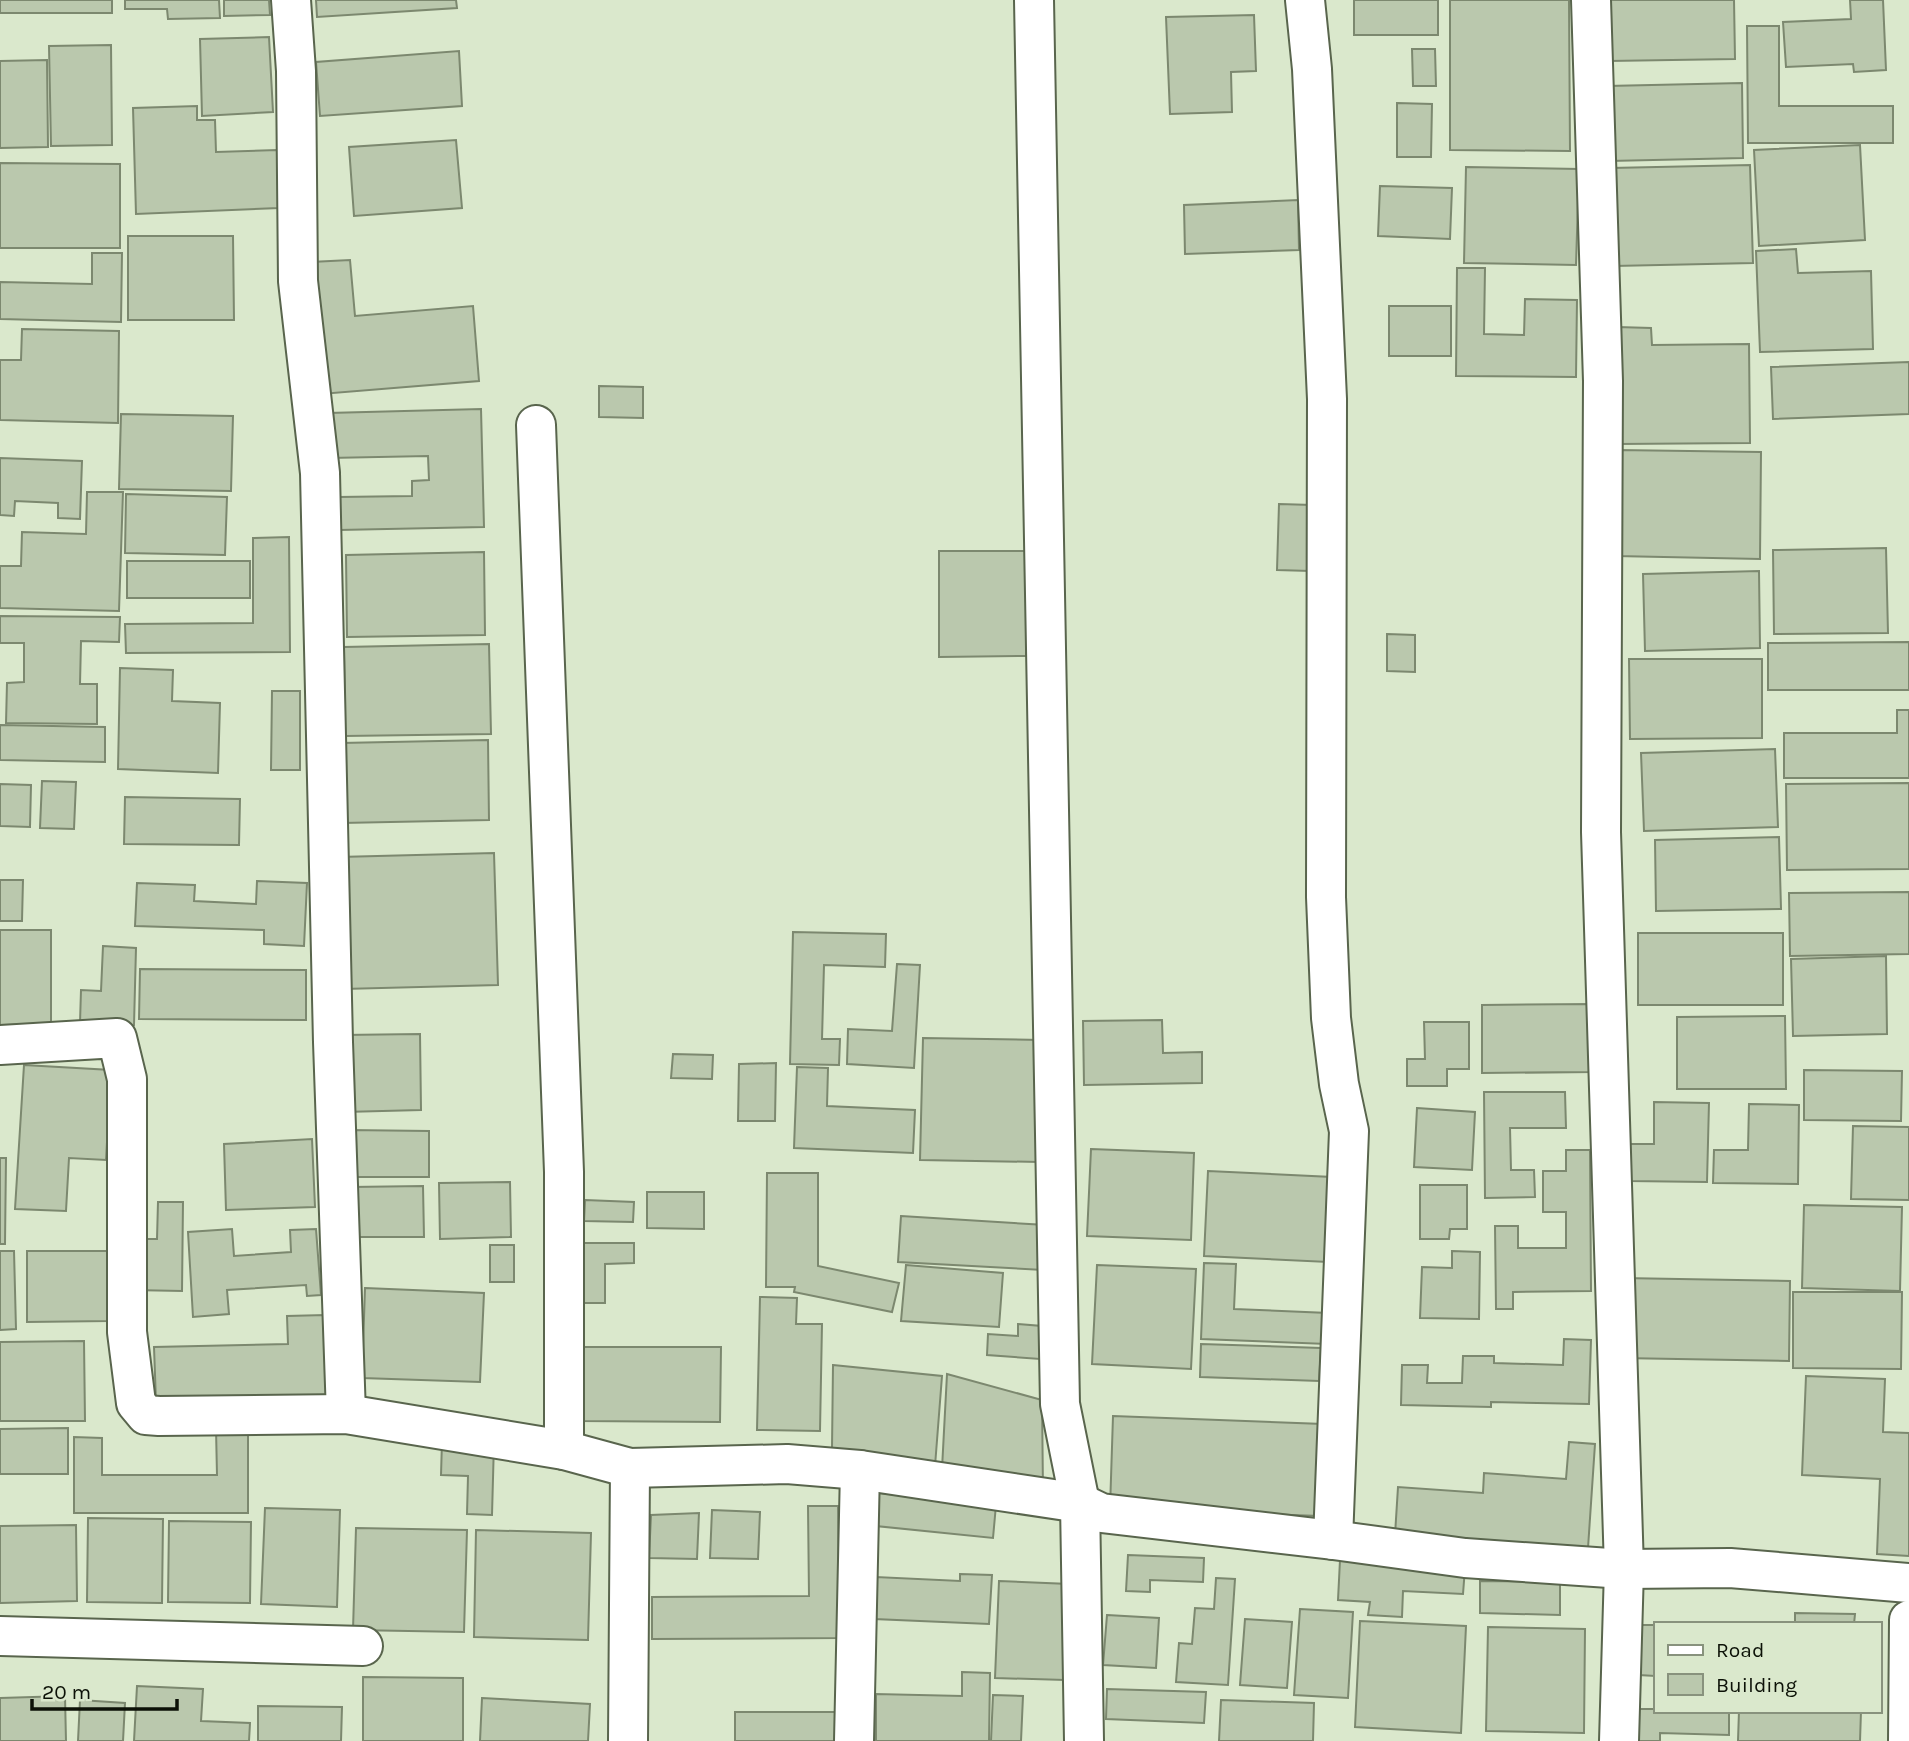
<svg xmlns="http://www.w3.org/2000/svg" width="1909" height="1741" font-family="Karla,sans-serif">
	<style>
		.building { fill: #bac8ad; stroke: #7c886f; stroke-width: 2 }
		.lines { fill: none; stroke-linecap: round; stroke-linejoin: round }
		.minor-casing { stroke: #59654d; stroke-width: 42 }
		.minor { stroke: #fff; stroke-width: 38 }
	</style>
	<rect width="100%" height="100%" fill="#dae8cc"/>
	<!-- building -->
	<g class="building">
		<rect x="0" y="0" width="112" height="13"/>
		<path d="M 125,0 L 219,0 L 220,18 L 168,19 L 167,9 L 125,9 Z"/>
		<path d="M 224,0 L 269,0 L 270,15 L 224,16 Z"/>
		<path d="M 316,0 L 456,0 L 457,8 L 317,17 Z"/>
		<rect x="1354" y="0" width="84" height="35"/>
		<path d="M 1450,0 L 1569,0 L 1570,151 L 1450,150 Z"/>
		<path d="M 1608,0 L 1734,0 L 1735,59 L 1609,61 Z"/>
		<path d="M 1850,0 L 1883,0 L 1886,70 L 1854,72 L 1853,64 L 1786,67 L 1783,22 L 1851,19 Z"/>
		<path d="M 1254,15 L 1256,71 L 1231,72 L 1232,112 L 1170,114 L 1166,17 Z"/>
		<path d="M 1747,26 L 1779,26 L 1779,106 L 1893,106 L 1893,143 L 1748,143 Z"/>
		<path d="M 269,37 L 273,112 L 202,116 L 200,39 Z"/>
		<path d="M 111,45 L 112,145 L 51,146 L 49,46 Z"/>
		<path d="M 1412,49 L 1435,49 L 1436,86 L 1413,86 Z"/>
		<path d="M 459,51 L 462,106 L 320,116 L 316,62 Z"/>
		<path d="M 47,60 L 48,147 L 0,148 L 0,61 Z"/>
		<path d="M 1742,83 L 1743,158 L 1609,161 L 1607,86 Z"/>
		<path d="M 1397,103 L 1432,104 L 1431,157 L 1397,157 Z"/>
		<path d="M 197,106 L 197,120 L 215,120 L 216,152 L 277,150 L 279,208 L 136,214 L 133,108 Z"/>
		<path d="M 456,140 L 462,208 L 354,216 L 349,147 Z"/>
		<path d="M 1860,145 L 1865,240 L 1759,246 L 1754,150 Z"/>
		<path d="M 0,163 L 120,164 L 120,248 L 0,248 Z"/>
		<path d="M 1750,165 L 1753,263 L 1614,266 L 1611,168 Z"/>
		<path d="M 1466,167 L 1579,169 L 1576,265 L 1464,263 Z"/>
		<path d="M 1380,186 L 1452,188 L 1450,239 L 1378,236 Z"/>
		<path d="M 1298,200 L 1299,250 L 1185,254 L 1184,205 Z"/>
		<path d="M 128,236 L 233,236 L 234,320 L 128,320 Z"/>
		<path d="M 1796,249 L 1798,273 L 1871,271 L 1873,349 L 1760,352 L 1756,251 Z"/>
		<path d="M 92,253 L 122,253 L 121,322 L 0,319 L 0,282 L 92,284 Z"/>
		<path d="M 350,260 L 355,316 L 473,306 L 479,381 L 321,394 L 311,262 Z"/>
		<path d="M 1457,268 L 1485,268 L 1484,334 L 1524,335 L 1525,299 L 1577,300 L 1576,377 L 1456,376 Z"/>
		<rect x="1389" y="306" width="62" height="50"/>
		<path d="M 1617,327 L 1651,328 L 1652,345 L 1749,344 L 1750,443 L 1618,444 Z"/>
		<path d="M 22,329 L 119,331 L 118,423 L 0,420 L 0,360 L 21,360 Z"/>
		<path d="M 1909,362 L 1909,414 L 1773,419 L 1771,367 Z"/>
		<path d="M 599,386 L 643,387 L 643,418 L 599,417 Z"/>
		<path d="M 481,409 L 484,527 L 339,530 L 339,497 L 412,496 L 412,481 L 429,480 L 428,456 L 329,458 L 328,413 Z"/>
		<path d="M 121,414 L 233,416 L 231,491 L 119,489 Z"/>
		<path d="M 1617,450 L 1761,452 L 1760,559 L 1616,556 Z"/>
		<path d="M 0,458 L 82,461 L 80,519 L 58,518 L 58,503 L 15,501 L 14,516 L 0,515 Z"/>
		<path d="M 87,492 L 123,492 L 119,611 L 0,608 L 0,566 L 21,566 L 22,532 L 86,534 Z"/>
		<path d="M 126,494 L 227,497 L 225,555 L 125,553 Z"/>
		<path d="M 1279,504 L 1312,505 L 1310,571 L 1277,570 Z"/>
		<path d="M 289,537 L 290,652 L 126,653 L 125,624 L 253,623 L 253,538 Z"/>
		<path d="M 1886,548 L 1888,633 L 1774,634 L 1773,550 Z"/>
		<path d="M 939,551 L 1027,551 L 1026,656 L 939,657 Z"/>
		<path d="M 484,552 L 485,635 L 347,637 L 346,555 Z"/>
		<rect x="127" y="561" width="123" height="37"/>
		<path d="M 1759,571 L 1760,648 L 1645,651 L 1643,574 Z"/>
		<path d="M 0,616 L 120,617 L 119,642 L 81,641 L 80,684 L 97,684 L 97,724 L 6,723 L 7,683 L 24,682 L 24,643 L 0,643 Z"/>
		<path d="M 1387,634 L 1415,635 L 1415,672 L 1387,671 Z"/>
		<path d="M 1909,642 L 1909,690 L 1768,690 L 1768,643 Z"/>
		<path d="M 489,644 L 491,734 L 345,736 L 344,647 Z"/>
		<path d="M 1629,659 L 1762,659 L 1762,738 L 1630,739 Z"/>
		<path d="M 120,668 L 173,670 L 172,701 L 220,703 L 218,773 L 118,769 Z"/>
		<path d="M 272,691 L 300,691 L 300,770 L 271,770 Z"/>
		<path d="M 1897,710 L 1909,710 L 1909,778 L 1784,778 L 1784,733 L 1897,733 Z"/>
		<path d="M 0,725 L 105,727 L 105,762 L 0,760 Z"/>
		<path d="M 488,740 L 489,820 L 342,823 L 341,743 Z"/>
		<path d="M 1775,749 L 1778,827 L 1644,831 L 1641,753 Z"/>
		<path d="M 42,781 L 76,782 L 74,829 L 40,828 Z"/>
		<path d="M 1909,783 L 1909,869 L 1787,870 L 1786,784 Z"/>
		<path d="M 0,784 L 31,785 L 30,827 L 0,826 Z"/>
		<path d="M 125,797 L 240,799 L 239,845 L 124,844 Z"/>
		<path d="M 1779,837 L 1781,909 L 1656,911 L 1655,840 Z"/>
		<path d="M 494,853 L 498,985 L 343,989 L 339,857 Z"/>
		<path d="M 0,880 L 23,880 L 22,921 L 0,921 Z"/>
		<path d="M 257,881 L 307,883 L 304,946 L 264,944 L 264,930 L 135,926 L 137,883 L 195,885 L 194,901 L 256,904 Z"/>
		<path d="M 1909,892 L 1909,954 L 1790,956 L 1789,893 Z"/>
		<path d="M 0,930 L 51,930 L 51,1024 L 0,1025 Z"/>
		<path d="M 793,932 L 886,934 L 885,967 L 824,965 L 822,1039 L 840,1039 L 839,1065 L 790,1064 Z"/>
		<rect x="1638" y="933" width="145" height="72"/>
		<path d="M 103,946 L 136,948 L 134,1025 L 80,1023 L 81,990 L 101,991 Z"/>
		<path d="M 1886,956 L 1887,1034 L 1793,1036 L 1791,959 Z"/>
		<path d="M 897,964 L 920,965 L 914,1068 L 847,1064 L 848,1029 L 892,1031 Z"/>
		<path d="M 140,969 L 306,970 L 306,1020 L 139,1019 Z"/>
		<path d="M 1593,1004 L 1594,1072 L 1482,1073 L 1482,1005 Z"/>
		<path d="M 1785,1016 L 1786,1089 L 1677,1089 L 1677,1017 Z"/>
		<path d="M 1162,1020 L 1163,1053 L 1202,1052 L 1202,1083 L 1084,1085 L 1083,1021 Z"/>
		<path d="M 1424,1022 L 1469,1022 L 1469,1069 L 1447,1069 L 1447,1086 L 1407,1086 L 1407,1059 L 1425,1059 Z"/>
		<path d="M 420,1034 L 421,1110 L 344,1112 L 342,1035 Z"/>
		<path d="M 923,1038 L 1041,1040 L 1039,1162 L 920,1160 Z"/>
		<path d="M 673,1054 L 713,1055 L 712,1079 L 671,1078 Z"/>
		<path d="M 776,1063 L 775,1121 L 738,1121 L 739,1064 Z"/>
		<path d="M 24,1065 L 111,1070 L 106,1160 L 69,1158 L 66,1211 L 15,1209 Z"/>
		<path d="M 797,1067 L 828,1068 L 827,1106 L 915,1110 L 913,1153 L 794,1148 Z"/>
		<path d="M 1804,1070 L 1902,1071 L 1901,1121 L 1804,1120 Z"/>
		<path d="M 1484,1092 L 1565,1092 L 1566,1128 L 1510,1128 L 1511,1170 L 1534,1170 L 1535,1197 L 1485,1198 Z"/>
		<path d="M 1654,1102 L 1709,1103 L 1707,1182 L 1629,1181 L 1630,1144 L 1654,1144 Z"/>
		<path d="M 1749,1104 L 1799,1105 L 1798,1184 L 1713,1183 L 1714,1150 L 1748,1150 Z"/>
		<path d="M 1417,1108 L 1475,1112 L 1472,1170 L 1414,1167 Z"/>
		<path d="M 1853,1126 L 1909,1127 L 1909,1200 L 1851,1199 Z"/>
		<path d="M 348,1130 L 429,1131 L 429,1177 L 348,1177 Z"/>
		<path d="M 312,1139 L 315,1207 L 226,1210 L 224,1144 Z"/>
		<path d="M 1091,1149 L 1194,1153 L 1191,1240 L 1087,1236 Z"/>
		<path d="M 1566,1150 L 1590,1150 L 1591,1291 L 1513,1292 L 1513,1309 L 1496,1309 L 1495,1226 L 1518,1226 L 1518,1248 L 1566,1248 L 1566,1212 L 1543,1212 L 1543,1171 L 1566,1171 Z"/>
		<path d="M 0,1158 L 6,1158 L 5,1244 L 0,1244 Z"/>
		<path d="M 1208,1171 L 1332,1177 L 1328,1262 L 1204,1256 Z"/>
		<path d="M 767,1173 L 818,1173 L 818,1266 L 899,1283 L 892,1312 L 794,1292 L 795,1287 L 766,1287 Z"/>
		<path d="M 510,1182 L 511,1237 L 440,1239 L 439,1183 Z"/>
		<path d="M 1420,1185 L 1467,1185 L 1467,1229 L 1450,1229 L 1449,1239 L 1420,1239 Z"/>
		<path d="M 423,1186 L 424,1237 L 351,1237 L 351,1187 Z"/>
		<path d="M 647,1192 L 704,1192 L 704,1229 L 647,1228 Z"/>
		<path d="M 585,1200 L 634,1202 L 633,1222 L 584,1221 Z"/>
		<path d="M 158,1202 L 183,1202 L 182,1291 L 132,1290 L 133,1239 L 157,1239 Z"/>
		<path d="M 1804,1205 L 1902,1207 L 1900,1291 L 1802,1288 Z"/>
		<path d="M 901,1216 L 1046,1225 L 1043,1270 L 898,1262 Z"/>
		<path d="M 232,1229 L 234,1256 L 291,1252 L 290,1230 L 316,1229 L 321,1295 L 307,1296 L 306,1285 L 227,1290 L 229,1314 L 193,1317 L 188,1232 Z"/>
		<path d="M 582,1243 L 634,1243 L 634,1263 L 605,1264 L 605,1303 L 582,1303 Z"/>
		<rect x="490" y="1245" width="24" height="37"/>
		<path d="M 0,1251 L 14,1251 L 16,1329 L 0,1330 Z"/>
		<path d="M 27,1251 L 109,1251 L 109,1321 L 27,1322 Z"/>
		<path d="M 1452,1251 L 1480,1252 L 1479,1319 L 1420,1318 L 1422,1267 L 1452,1268 Z"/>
		<path d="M 1204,1263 L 1236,1264 L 1234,1309 L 1328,1313 L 1327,1344 L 1201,1339 Z"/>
		<path d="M 906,1265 L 1003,1273 L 999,1327 L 901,1321 Z"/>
		<path d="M 1097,1265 L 1196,1269 L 1191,1369 L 1092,1364 Z"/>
		<path d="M 1622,1278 L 1790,1281 L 1789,1361 L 1620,1358 Z"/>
		<path d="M 365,1288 L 484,1293 L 480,1382 L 362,1378 Z"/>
		<path d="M 1793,1292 L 1902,1292 L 1901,1369 L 1793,1368 Z"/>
		<path d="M 760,1297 L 797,1298 L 796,1324 L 822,1324 L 820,1431 L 757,1430 Z"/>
		<path d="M 325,1315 L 328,1397 L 156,1402 L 154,1347 L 288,1344 L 287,1316 Z"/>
		<path d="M 1018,1324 L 1042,1326 L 1040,1359 L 987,1355 L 988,1334 L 1018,1336 Z"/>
		<path d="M 1564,1339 L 1591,1340 L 1589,1404 L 1491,1402 L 1491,1407 L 1401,1405 L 1402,1365 L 1428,1365 L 1427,1383 L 1462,1383 L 1463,1356 L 1494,1356 L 1494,1363 L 1563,1365 Z"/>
		<path d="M 84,1341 L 85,1421 L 0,1421 L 0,1342 Z"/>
		<path d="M 1201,1344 L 1321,1348 L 1319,1381 L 1200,1377 Z"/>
		<path d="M 579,1347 L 721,1347 L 720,1422 L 579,1421 Z"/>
		<path d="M 833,1365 L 942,1376 L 935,1466 L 832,1448 Z"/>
		<path d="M 947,1374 L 1042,1400 L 1043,1491 L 942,1469 Z"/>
		<path d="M 1806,1376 L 1885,1379 L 1883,1432 L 1909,1433 L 1909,1556 L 1877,1554 L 1880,1479 L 1802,1475 Z"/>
		<path d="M 1113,1416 L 1323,1424 L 1320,1516 L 1110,1509 Z"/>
		<path d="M 68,1428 L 68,1474 L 0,1474 L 0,1429 Z"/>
		<path d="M 216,1429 L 248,1429 L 248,1513 L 74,1513 L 74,1437 L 102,1438 L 102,1475 L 217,1475 Z"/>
		<path d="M 442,1441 L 494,1442 L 492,1515 L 467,1514 L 468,1476 L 441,1475 Z"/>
		<path d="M 1569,1442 L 1595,1444 L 1588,1548 L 1395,1535 L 1398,1487 L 1483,1493 L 1484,1473 L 1566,1479 Z"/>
		<path d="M 879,1493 L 996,1505 L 993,1538 L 876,1526 Z"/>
		<path d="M 808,1506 L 838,1506 L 839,1638 L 652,1639 L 652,1597 L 809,1596 Z"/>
		<path d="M 265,1508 L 340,1510 L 337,1607 L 261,1604 Z"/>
		<path d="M 712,1510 L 760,1512 L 758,1559 L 710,1558 Z"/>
		<path d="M 699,1513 L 697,1559 L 649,1558 L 651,1515 Z"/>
		<path d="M 88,1518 L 163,1519 L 162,1603 L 87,1602 Z"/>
		<path d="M 169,1521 L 251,1522 L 250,1603 L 168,1602 Z"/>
		<path d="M 76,1525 L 77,1601 L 0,1603 L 0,1526 Z"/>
		<path d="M 356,1528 L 467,1530 L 464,1632 L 353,1630 Z"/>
		<path d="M 476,1530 L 591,1533 L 588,1640 L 474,1637 Z"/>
		<path d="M 1128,1555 L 1204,1558 L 1203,1582 L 1150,1580 L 1150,1592 L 1126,1591 Z"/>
		<path d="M 1340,1560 L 1465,1568 L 1463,1594 L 1403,1591 L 1402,1617 L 1368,1615 L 1370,1602 L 1338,1600 Z"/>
		<path d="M 960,1574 L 992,1575 L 989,1624 L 874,1619 L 876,1577 L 960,1581 Z"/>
		<path d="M 1216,1578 L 1235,1579 L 1228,1685 L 1176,1682 L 1179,1643 L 1192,1644 L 1195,1608 L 1214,1609 Z"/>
		<path d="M 999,1581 L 1069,1584 L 1065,1680 L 995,1678 Z"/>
		<path d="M 1480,1581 L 1560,1582 L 1560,1615 L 1480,1613 Z"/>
		<path d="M 1300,1609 L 1353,1612 L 1348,1698 L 1294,1695 Z"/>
		<path d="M 1795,1613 L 1855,1614 L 1854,1624 L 1795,1624 Z"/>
		<path d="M 1107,1615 L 1159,1618 L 1156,1668 L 1103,1665 Z"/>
		<path d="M 1245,1619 L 1292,1622 L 1287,1688 L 1240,1685 Z"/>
		<path d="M 1360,1621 L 1466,1626 L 1461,1733 L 1355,1727 Z"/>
		<path d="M 1641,1625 L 1655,1625 L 1655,1676 L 1639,1675 Z"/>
		<path d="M 1488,1627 L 1585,1629 L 1584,1733 L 1486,1731 Z"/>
		<path d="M 962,1672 L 990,1673 L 989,1741 L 876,1741 L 876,1694 L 962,1696 Z"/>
		<path d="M 363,1677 L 463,1678 L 463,1741 L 363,1741 Z"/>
		<path d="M 137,1686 L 203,1689 L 201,1721 L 250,1723 L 249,1741 L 134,1741 Z"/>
		<path d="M 1107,1689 L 1206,1692 L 1204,1723 L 1106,1719 Z"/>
		<path d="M 993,1695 L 1023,1696 L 1021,1741 L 991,1741 Z"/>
		<path d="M 65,1696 L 66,1741 L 0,1741 L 0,1698 Z"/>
		<path d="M 482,1698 L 590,1704 L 588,1741 L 480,1741 Z"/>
		<path d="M 80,1700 L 125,1703 L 123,1741 L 78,1741 Z"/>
		<path d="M 1221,1700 L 1314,1703 L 1313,1741 L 1219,1741 Z"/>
		<path d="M 258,1706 L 342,1707 L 341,1741 L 258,1741 Z"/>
		<path d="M 1637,1709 L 1655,1709 L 1655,1711 L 1729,1711 L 1729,1735 L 1660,1733 L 1660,1741 L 1636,1741 Z"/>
		<path d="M 1739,1711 L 1861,1711 L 1860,1741 L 1738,1741 Z"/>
		<rect x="735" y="1712" width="105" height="29"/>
	</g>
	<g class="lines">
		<defs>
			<g id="minor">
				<path d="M 291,0 L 296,71 L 298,281 L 320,473 L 333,1042 L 346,1414"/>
				<path d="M 1034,0 L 1060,1404 L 1080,1503 L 1084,1741"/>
				<path d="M 1305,0 L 1312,69 L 1327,399 L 1326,897 L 1331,1018 L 1339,1084 L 1349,1131 L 1333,1540"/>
				<path d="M 1591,0 L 1603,381 L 1601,832 L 1624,1569 L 1619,1741"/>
				<path d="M 536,425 L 564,1172 L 564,1450"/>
				<path d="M 0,1045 L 117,1038 L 127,1079 L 127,1332 L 136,1403 L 146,1415 L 159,1416 L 346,1414 L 564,1450 L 630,1468 L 787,1464 L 860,1470 L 1080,1503 L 1101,1513 L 1333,1540 L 1465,1558 L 1624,1569 L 1730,1568 L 1909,1583"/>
				<path d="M 0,1636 L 363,1646"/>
				<path d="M 628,1741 L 630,1468"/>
				<path d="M 854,1741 L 860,1470"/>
				<path d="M 1908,1741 L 1909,1620"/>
			</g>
		</defs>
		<!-- minor casing -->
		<use href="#minor" class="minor-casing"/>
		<!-- minor -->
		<use href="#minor" class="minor"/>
	</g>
	<!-- legend -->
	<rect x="1654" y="1622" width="228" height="91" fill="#dae8cc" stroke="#88927d" stroke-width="2"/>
	<rect x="1668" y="1645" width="35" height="10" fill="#ffffff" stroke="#88927d" stroke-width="2"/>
	<text x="1716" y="1657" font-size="21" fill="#0c1107">Road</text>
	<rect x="1668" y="1674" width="35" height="21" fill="#bac8ad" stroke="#88927d" stroke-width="2"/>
	<text x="1716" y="1692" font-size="21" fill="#0c1107">Building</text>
	<!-- scale -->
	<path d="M32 1699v10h145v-10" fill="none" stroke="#0c1107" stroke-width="3.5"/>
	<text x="42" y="1699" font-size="21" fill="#0c1107" stroke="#dae8cc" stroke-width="5" paint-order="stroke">20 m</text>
</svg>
